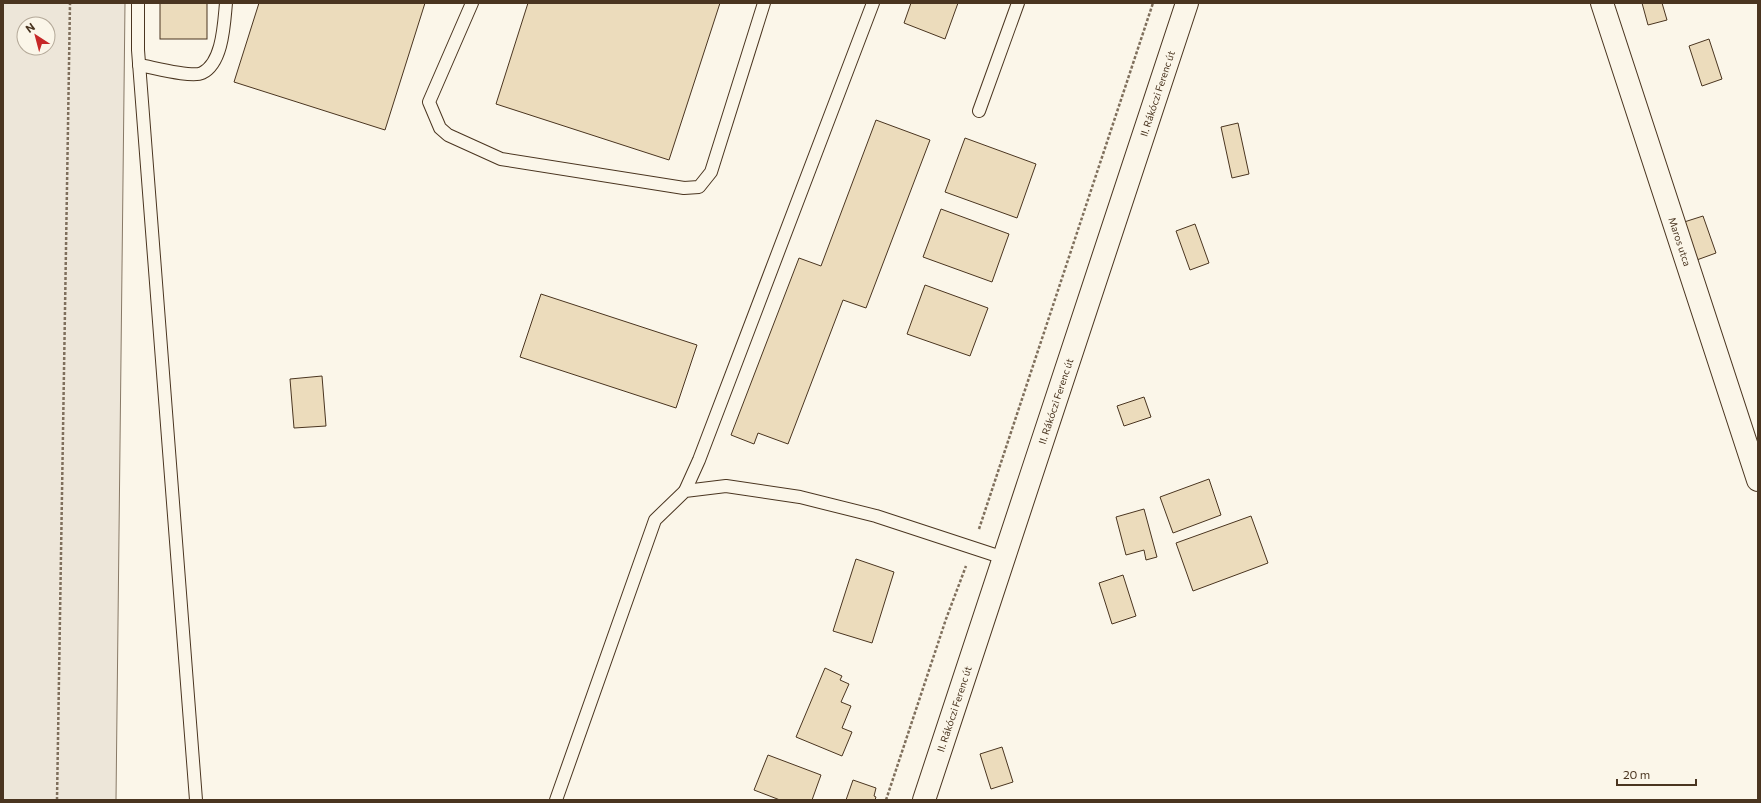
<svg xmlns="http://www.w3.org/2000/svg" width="1761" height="803" font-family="Commissioner,sans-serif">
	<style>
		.green { fill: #ede6d9; stroke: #887966; fill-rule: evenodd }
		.building { fill: #ecdcbc; stroke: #4a3520 }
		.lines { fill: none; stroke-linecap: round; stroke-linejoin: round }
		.service-casing { stroke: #4a3520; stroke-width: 14 }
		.minor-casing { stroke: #4a3520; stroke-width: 24 }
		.secondary-casing { stroke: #4a3520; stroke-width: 24 }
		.path { stroke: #7f6f5c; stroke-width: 2.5; stroke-dasharray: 3 2; stroke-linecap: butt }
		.service { stroke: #fbf6e9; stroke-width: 12 }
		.minor { stroke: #fbf6e9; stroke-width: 22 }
		.secondary { stroke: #fbf6e9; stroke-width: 22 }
		.labels { text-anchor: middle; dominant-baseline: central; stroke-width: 3; stroke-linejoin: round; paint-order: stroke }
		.street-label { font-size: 10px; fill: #4a3520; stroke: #fbf6e9 }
	</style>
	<rect width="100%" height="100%" fill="#fbf6e9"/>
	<!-- green -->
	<path class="green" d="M 3,3 L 125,3 L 116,800 L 3,800 ZM 24,24 L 48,24 L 48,48 L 24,48 Z"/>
	<!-- building -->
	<g class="building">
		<rect x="160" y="3" width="47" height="36"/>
		<path d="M 259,3 L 425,3 L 385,130 L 234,82 Z"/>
		<path d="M 528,3 L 720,3 L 669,160 L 496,104 Z"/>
		<path d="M 911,3 L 958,3 L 945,39 L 904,23 Z"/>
		<path d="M 1642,3 L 1662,3 L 1667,20 L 1648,25 Z"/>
		<path d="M 1709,39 L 1722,79 L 1702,86 L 1689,46 Z"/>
		<path d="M 876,120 L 930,140 L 866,308 L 843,300 L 788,444 L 758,433 L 754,444 L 731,435 L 799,258 L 821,266 Z"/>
		<path d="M 1238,123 L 1249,174 L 1232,178 L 1221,127 Z"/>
		<path d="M 965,138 L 1036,164 L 1017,218 L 945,192 Z"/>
		<path d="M 941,209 L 1009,234 L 992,282 L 923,257 Z"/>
		<path d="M 1703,216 L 1716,253 L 1694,261 L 1681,223 Z"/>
		<path d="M 1195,224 L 1209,263 L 1190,270 L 1176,231 Z"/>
		<path d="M 925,285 L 988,308 L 970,356 L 907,334 Z"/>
		<path d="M 541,294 L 697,345 L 676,408 L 520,357 Z"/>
		<path d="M 322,376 L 326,426 L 294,428 L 290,379 Z"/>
		<path d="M 1144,397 L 1151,417 L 1124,426 L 1117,406 Z"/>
		<path d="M 1209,479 L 1221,515 L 1173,533 L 1160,497 Z"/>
		<path d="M 1144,509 L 1157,557 L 1146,560 L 1144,550 L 1126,555 L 1116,517 Z"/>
		<path d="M 1251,516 L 1268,563 L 1193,591 L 1176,543 Z"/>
		<path d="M 856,559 L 894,572 L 872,643 L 833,631 Z"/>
		<path d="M 1123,575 L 1136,616 L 1112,624 L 1099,583 Z"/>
		<path d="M 825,668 L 842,676 L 840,680 L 849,684 L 841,702 L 851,706 L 842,728 L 852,732 L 842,756 L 796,737 Z"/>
		<path d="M 1002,747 L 1013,782 L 991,789 L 980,754 Z"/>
		<path d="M 768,755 L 821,775 L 812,800 L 780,800 L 754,790 Z"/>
		<path d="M 853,780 L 876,788 L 874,796 L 876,797 L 875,800 L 846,800 Z"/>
	</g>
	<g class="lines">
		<defs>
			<g id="service">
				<path d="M 138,3 L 138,50 L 196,800"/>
				<path d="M 472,3 L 429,102 L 440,128 L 448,135 L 501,159 L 684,188 L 699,187 L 711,172 L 764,3"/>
				<path d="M 139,65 C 152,67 192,78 202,73 C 223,63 224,23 226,3"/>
				<path d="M 979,111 L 1018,3"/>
				<path d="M 685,491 L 699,460 L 873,3"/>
				<path d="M 556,800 L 655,520 L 685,491 L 726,486 L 800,497 L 876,516 L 1004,558"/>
			</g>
			<g id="minor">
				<path id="s1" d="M 1602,3 L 1758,480"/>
			</g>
			<g id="secondary">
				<path id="s2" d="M 924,800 L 1187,3"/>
			</g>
		</defs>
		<!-- service casing -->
		<use href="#service" class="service-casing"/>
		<!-- minor casing -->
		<use href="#minor" class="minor-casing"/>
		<!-- secondary casing -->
		<use href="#secondary" class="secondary-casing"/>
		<!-- path -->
		<g class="path">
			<path d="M 979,529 L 1153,3"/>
			<path d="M 57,800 L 70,3"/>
			<path d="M 886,800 L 946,619 L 966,566"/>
		</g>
		<!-- service -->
		<use href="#service" class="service"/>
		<!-- minor -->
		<use href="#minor" class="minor"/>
		<!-- secondary -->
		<use href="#secondary" class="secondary"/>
	</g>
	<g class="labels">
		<!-- street labels -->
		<g class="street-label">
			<text stroke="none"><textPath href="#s2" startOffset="744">II. Rákóczi Ferenc út</textPath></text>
			<text stroke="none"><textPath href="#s1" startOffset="251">Maros utca</textPath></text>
			<text stroke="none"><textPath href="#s2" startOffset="420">II. Rákóczi Ferenc út</textPath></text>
			<text stroke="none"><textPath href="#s2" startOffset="96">II. Rákóczi Ferenc út</textPath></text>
		</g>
	</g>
	<!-- border -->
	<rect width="1761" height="803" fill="none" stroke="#4a3520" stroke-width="8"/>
	<!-- north arrow -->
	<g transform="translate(36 36) rotate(324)"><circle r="19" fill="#fbf6e9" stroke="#b4a999"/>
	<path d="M0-3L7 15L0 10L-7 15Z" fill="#c62828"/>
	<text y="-6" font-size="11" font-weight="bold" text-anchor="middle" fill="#4a3520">N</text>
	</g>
	<!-- scale -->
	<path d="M1617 779v6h79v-6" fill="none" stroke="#4a3520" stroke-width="2"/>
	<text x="1623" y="779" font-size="12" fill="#4a3520" stroke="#fbf6e9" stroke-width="3" paint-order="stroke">20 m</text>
</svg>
